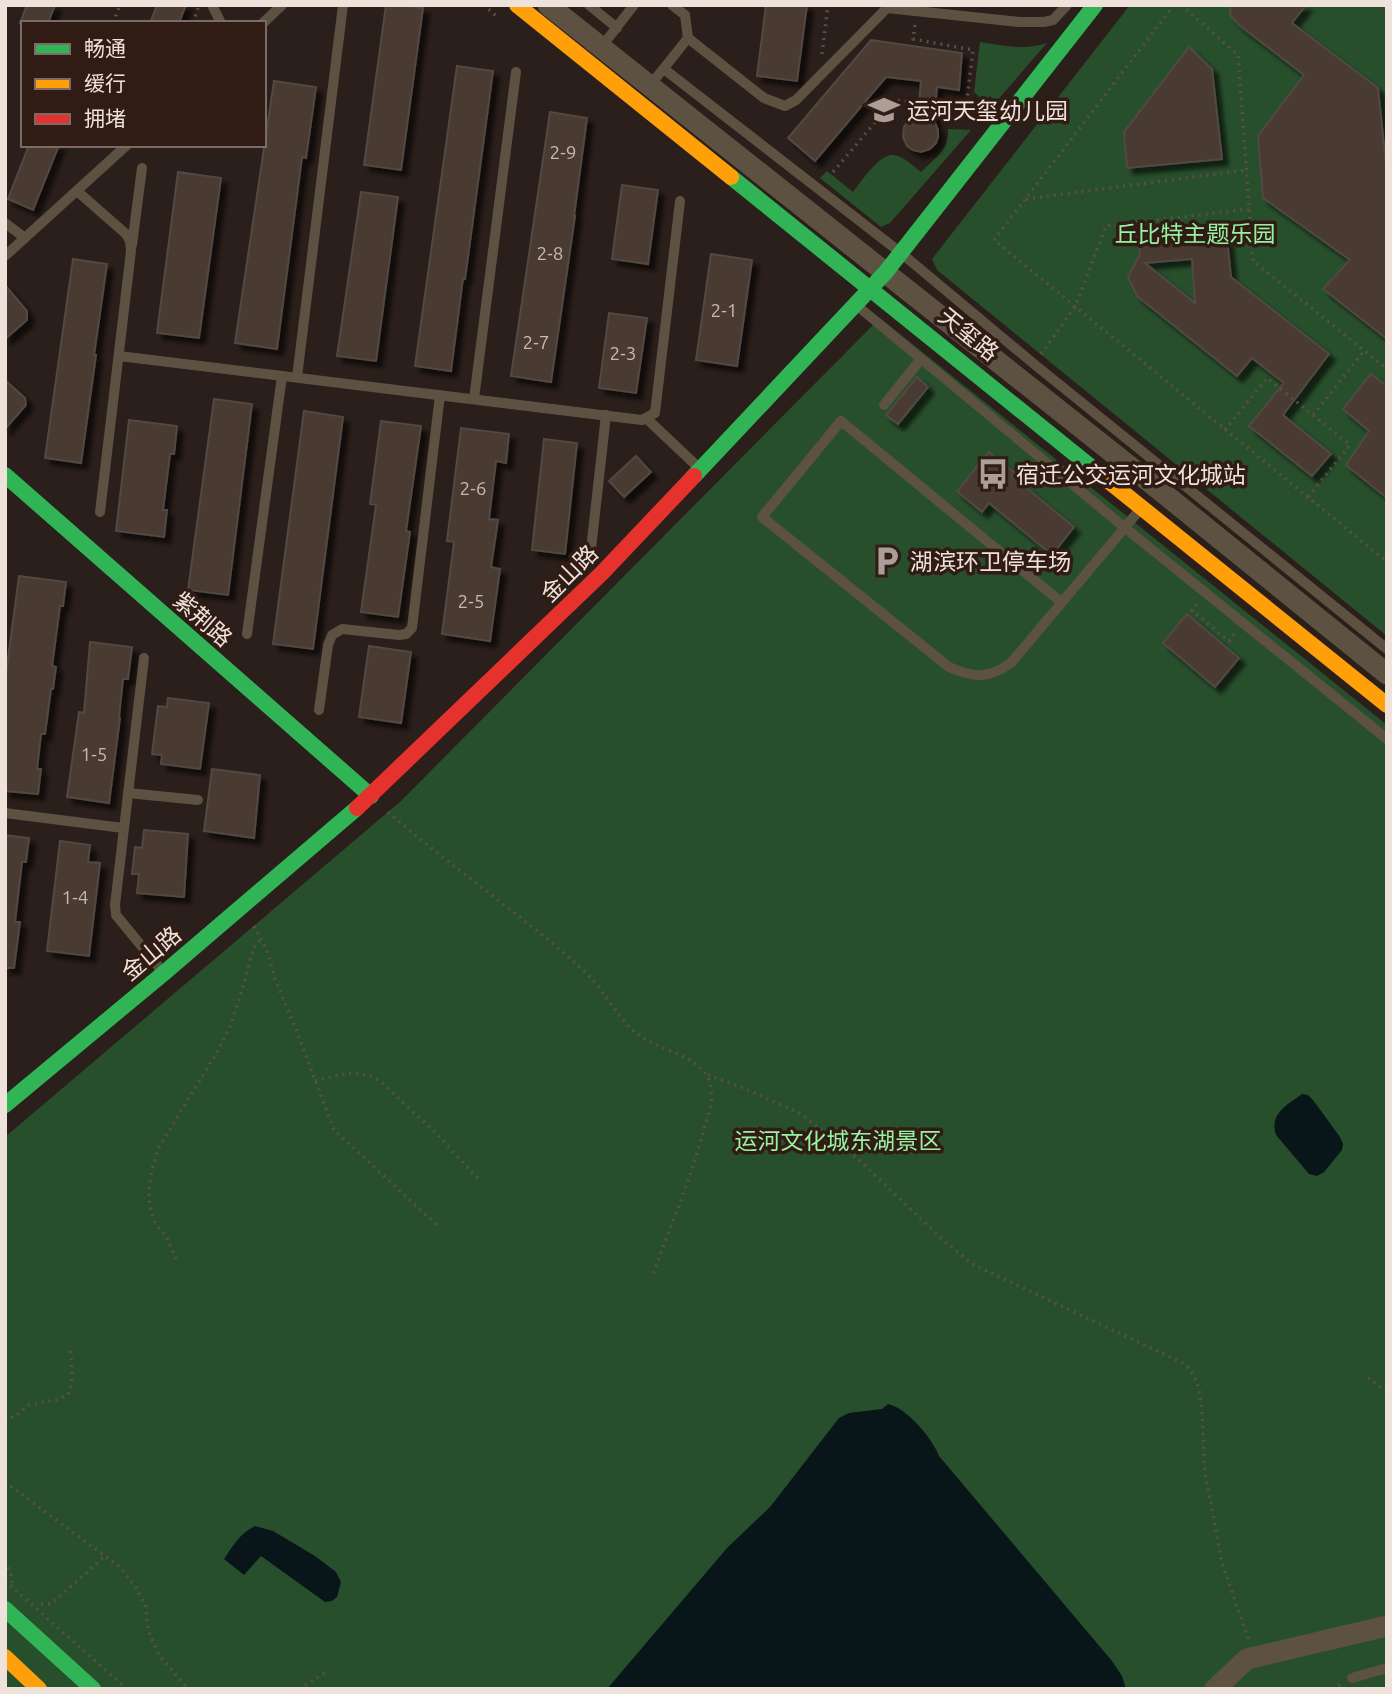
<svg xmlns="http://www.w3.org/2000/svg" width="1392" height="1694" font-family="Ubuntu,'Noto Sans SC',sans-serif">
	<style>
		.green { fill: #284f2c }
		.water { fill: #091619 }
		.building { fill: #493b33; stroke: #514843; stroke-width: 2; fill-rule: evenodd; filter: url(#shadow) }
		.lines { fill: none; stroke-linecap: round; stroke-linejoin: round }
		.path { stroke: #5a4f45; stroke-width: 3.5; stroke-dasharray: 2 5; stroke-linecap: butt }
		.lane { stroke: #5d5142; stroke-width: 10 }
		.street { stroke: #5d5142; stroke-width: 21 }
		.fast { stroke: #30b455; stroke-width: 16 }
		.slow { stroke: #ff9f0a; stroke-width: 16 }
		.jam { stroke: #e5322d; stroke-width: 16 }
		.path-bridge { stroke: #5a4f45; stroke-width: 3.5; stroke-dasharray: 2 5; stroke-linecap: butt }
		.labels { text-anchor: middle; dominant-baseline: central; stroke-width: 7; stroke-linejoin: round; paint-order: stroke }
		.number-label { font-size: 19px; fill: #c6b8b1 }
		.poi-label { font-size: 23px; fill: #efe2db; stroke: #301c14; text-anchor: start }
		.park-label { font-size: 23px; fill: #96f2a1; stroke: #301c14 }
		.street-label { font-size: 23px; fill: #efe2db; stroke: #301c14 }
	</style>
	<defs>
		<filter id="shadow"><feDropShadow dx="6" dy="6" stdDeviation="2" flood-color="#0009"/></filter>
	</defs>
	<rect width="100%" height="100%" fill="#2a1f1a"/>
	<!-- green -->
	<g class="green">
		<path d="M 1130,5 L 1387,5 L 1387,636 L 937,270 L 932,259 Z"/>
		<path d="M 980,42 C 1003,45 1024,51 1047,43 L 996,102 L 990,96 L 985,102 L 974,92 Z"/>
		<path d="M 948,129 L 971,130 L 890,223 L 881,227 L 820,178 L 827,171 L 853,192 C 861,182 879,154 893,155 C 904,156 913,166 921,172 C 935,158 949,150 948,129 Z"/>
		<path d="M 880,318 L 1387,725 L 1387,1689 L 5,1689 L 5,1137 L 401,801 Z"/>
	</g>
	<!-- water -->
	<g class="water">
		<path d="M 1302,1094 L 1308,1095 L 1313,1100 L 1340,1137 L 1343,1144 L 1342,1150 L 1324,1172 L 1317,1176 L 1309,1174 L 1276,1135 C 1269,1114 1287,1105 1302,1094 Z"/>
		<path d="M 888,1404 C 906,1407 933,1439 939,1456 L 1112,1661 L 1122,1676 L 1126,1689 L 607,1689 L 727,1548 L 770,1507 L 839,1418 L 849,1413 L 882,1409 Z"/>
		<path d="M 255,1526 L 273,1531 L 315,1556 L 336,1572 L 341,1582 L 337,1597 L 332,1601 L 325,1602 L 261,1556 L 244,1575 L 224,1559 C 233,1546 240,1533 255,1526 Z"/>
	</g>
	<!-- building -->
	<g class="building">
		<path d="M 27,5 L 55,5 L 48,23 L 20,23 Z"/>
		<path d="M 157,5 L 186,5 L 179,23 L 150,23 Z"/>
		<path d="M 386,5 L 403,5 L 423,8 L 401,170 L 364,165 Z"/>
		<path d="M 766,5 L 807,5 L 797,81 L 757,76 Z"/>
		<path d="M 1231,5 L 1306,5 L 1292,23 L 1378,88 L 1387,175 L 1387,339 L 1323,289 L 1350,260 L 1263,198 L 1258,136 L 1304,75 L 1239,25 L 1230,15 Z"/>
		<path d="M 871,40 L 962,53 L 959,90 L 937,87 L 934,120 L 938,130 L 938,137 L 936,143 L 930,149 L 921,152 L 913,150 L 907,146 L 903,137 L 904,127 L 909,120 L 918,116 L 921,81 L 886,77 L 815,161 L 788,138 Z"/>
		<path d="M 1189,47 L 1212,69 L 1222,159 L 1127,168 L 1124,132 Z"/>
		<path d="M 457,66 L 493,71 L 465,279 L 463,278 L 451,371 L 415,366 Z"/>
		<path d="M 274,81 L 316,87 L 306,158 L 302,157 L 277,349 L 235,343 Z"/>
		<path d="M 550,112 L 587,118 L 574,216 L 575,216 L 551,382 L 511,376 Z"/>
		<path d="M 29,145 L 59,145 L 33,210 L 8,199 Z"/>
		<path d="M 178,172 L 221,178 L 199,338 L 157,333 Z"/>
		<path d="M 622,185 L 658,190 L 648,264 L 612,259 Z"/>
		<path d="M 361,192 L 398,197 L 376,361 L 337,356 Z"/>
		<path d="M 1226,229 L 1231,277 L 1329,354 L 1283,415 L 1331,454 L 1312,476 L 1249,426 L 1284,383 L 1252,358 L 1237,376 L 1137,296 L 1128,277 L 1140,254 L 1137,237 ZM 1192,259 L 1195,303 L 1145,263 Z"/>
		<path d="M 711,254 L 752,260 L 737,366 L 696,360 Z"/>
		<path d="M 73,259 L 107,264 L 94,355 L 96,355 L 81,463 L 45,458 Z"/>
		<path d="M 5,285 L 27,311 L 27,320 L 5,339 Z"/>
		<path d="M 609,313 L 647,318 L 636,393 L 599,388 Z"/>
		<path d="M 1371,374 L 1387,386 L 1387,498 L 1346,465 L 1369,431 L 1343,409 Z"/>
		<path d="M 917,377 L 928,387 L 898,424 L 886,415 Z"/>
		<path d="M 5,380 L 25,398 L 26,405 L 5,429 Z"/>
		<path d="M 214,399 L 252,404 L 228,595 L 188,590 Z"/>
		<path d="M 304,411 L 343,417 L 313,649 L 273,644 Z"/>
		<path d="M 129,420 L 177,426 L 174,454 L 170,454 L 163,510 L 167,510 L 164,537 L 116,531 Z"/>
		<path d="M 381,421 L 421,426 L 406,531 L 410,532 L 398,617 L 361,612 L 376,505 L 370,504 Z"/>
		<path d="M 461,428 L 509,434 L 506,463 L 496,461 L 489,519 L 498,520 L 491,567 L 500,569 L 490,641 L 442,634 L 454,542 L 447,541 Z"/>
		<path d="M 544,439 L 577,443 L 565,554 L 532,550 Z"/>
		<path d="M 989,452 L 1015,473 L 1012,476 L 1074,527 L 1052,555 L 989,503 L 982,512 L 957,491 Z"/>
		<path d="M 636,456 L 651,472 L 624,497 L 609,481 Z"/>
		<path d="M 19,576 L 66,582 L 63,606 L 60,606 L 52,666 L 56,667 L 53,689 L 51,689 L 45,734 L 41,734 L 37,769 L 41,769 L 38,794 L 5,791 L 5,681 Z"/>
		<path d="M 1187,614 L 1239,658 L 1215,687 L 1163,643 Z"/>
		<path d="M 90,642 L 132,647 L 128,679 L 123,679 L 119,717 L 120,718 L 109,803 L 67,797 L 79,712 L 84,713 Z"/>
		<path d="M 369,646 L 411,652 L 401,723 L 359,717 Z"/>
		<path d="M 168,698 L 209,703 L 200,769 L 161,764 L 162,755 L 152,754 L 158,706 L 167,707 Z"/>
		<path d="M 212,769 L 260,775 L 254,838 L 204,831 Z"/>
		<path d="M 144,830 L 188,834 L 184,897 L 137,893 L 139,874 L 132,874 L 135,847 L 142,848 Z"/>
		<path d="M 5,835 L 29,838 L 26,862 L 22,862 L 15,922 L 20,922 L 14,968 L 5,968 Z"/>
		<path d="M 60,841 L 90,845 L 88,862 L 100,863 L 89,956 L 47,951 Z"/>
	</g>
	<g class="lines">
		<!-- path -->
		<g class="path">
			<path d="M 483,5 L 499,18"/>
			<path d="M 1174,5 L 994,240 L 1387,562"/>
			<path d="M 1181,5 L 1238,55 L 1253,261 L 1387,369"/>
			<path d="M 113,23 L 120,5"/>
			<path d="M 193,23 L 198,8"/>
			<path d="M 915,25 L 913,39 L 973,50 L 966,108 L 977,118"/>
			<path d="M 822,54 L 828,5"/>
			<path d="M 5,112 L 8,107"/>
			<path d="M 833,172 L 894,100 L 966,108"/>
			<path d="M 1026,199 L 1246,170"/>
			<path d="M 1041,354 L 1075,307 L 1106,226 L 1249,209"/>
			<path d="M 1313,415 L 1364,351"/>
			<path d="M 1225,430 L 1267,378 L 1350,445 L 1308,497"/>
			<path d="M 1197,604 L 1192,611 L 1229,641 L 1235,633"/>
			<path d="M 388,812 C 450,866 519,913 581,968 C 604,988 616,1018 640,1036 C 664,1053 709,1056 711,1091 C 713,1105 707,1119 703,1132 C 690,1182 669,1229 652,1277"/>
			<path d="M 254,926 L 267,950 L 276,982 L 296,1029 L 334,1130 L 439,1227"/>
			<path d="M 708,1075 L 746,1089 L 801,1114 L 859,1160 L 943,1240 L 972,1264 L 1185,1364 L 1194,1375 L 1199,1389 L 1202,1411 L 1205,1472 L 1222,1563 L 1249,1641"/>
			<path d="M 315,1081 C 338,1075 359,1068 380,1081 L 434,1131 L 481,1182"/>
			<path d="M 176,1259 C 173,1252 170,1245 167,1238 C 163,1232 157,1227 154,1220 C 144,1197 151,1172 158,1149 L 219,1049 L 231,1024 L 242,990 L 254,947 L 261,939"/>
			<path d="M 1368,1378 L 1387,1392"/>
			<path d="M 5,1421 L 17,1415 L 29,1405 L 56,1400 L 68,1395 C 74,1380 72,1366 70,1350"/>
			<path d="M 5,1482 L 121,1568 L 137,1589 L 146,1607 L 148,1630 L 159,1655 L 188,1689"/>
			<path d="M 5,1561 C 9,1569 13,1577 12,1586"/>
			<path d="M 41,1604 L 50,1604 L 57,1599 L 105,1556"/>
			<path d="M 299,1689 L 328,1671"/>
			<path d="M 1332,1689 L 1343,1683"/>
		</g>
		<!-- lane -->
		<g class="lane">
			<path d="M 212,5 L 221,23"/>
			<path d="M 589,5 L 617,28"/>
			<path d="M 672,5 L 685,15 L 688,38 L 764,98 L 785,106 L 796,100 L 887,8 L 1019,22 L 1044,22 L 1053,20 L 1067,5"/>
			<path d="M 263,23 L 282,5"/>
			<path d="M 599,50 L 634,5"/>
			<path d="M 664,69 L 901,253 L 1034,364 L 1387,649"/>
			<path d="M 648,88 L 688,38"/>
			<path d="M 77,191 L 126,234 L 130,241 L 131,251 L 100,512"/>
			<path d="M 5,223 L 25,238"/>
			<path d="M 132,245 L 142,168"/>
			<path d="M 5,256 L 127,145"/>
			<path d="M 855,304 L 1124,527 L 1387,739"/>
			<path d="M 119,356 L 642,420 L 655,413 L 680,201"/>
			<path d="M 297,377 L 343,5"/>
			<path d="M 474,399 L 516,72"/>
			<path d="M 884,405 L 921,359"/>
			<path d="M 646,418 L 700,469"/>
			<path d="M 591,549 L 606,415"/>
			<path d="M 1061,602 L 841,421 L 762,517 L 949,667 C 974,678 988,679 1011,663 L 1142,507"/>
			<path d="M 247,634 L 282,376"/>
			<path d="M 144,658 L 115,905 L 116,915 L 162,971"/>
			<path d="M 319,710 L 328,645 L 332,635 L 342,629 L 399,635 L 406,634 L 412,628 L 440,395"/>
			<path d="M 128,793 L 198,800"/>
			<path d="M 5,813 L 123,828"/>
			<path d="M 1352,1678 L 1387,1668"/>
		</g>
		<!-- street -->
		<g class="street">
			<path d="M 548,5 L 1157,488 L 1387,674"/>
			<path d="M 1215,1689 L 1247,1659 L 1387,1626"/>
		</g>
		<!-- fast -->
		<g class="fast">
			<path d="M 731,177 L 1101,475"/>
			<path d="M 5,475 L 371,796"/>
			<path d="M 694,476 L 885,273 L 1095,5"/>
			<path d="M 5,1105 L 164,973 L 357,808"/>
			<path d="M 5,1609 L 93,1689"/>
		</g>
		<!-- slow -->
		<g class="slow">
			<path d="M 517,5 L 731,177"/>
			<path d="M 1101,475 L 1387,705"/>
			<path d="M 5,1657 L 39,1689"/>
		</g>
		<!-- jam -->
		<path class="jam" d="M 357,808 L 602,573 L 694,476"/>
		<!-- path-bridge -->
		<path class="path-bridge" d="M 5,1581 L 127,1689"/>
	</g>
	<!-- icons -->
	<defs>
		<symbol id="school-bare" viewBox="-9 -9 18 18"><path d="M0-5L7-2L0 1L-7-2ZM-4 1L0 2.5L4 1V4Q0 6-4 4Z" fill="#aa9e97" stroke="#301c14" stroke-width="2.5" paint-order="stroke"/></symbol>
		<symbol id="bus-bare" viewBox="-9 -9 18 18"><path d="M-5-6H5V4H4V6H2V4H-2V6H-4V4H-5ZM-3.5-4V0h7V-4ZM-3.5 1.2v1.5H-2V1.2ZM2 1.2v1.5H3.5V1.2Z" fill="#aa9e97" stroke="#301c14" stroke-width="2.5" paint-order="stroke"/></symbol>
		<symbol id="parking-bare" viewBox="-9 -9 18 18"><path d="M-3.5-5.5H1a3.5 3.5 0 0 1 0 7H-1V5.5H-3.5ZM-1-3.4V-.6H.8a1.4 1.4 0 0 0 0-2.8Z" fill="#aa9e97" stroke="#301c14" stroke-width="2.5" paint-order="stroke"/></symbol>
	</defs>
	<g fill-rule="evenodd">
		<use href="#school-bare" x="862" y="88" width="44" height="44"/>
		<use href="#bus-bare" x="971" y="452" width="44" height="44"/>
		<use href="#parking-bare" x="865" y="539" width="44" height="44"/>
	</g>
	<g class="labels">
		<!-- number labels -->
		<g class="number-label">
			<text x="563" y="152">2-9</text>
			<text x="550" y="253">2-8</text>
			<text x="724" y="310">2-1</text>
			<text x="536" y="342">2-7</text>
			<text x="623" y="353">2-3</text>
			<text x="473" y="488">2-6</text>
			<text x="471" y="601">2-5</text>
			<text x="94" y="754">1-5</text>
			<text x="75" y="897">1-4</text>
		</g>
		<!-- poi labels -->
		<g class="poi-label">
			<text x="907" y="110">运河天玺幼儿园</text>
			<text x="1016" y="474">宿迁公交运河文化城站</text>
			<text x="910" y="561">湖滨环卫停车场</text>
		</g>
		<!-- park labels -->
		<g class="park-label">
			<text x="1195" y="233">丘比特主题乐园</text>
			<text x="838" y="1140">运河文化城东湖景区</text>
		</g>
		<!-- street labels -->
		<g class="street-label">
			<text transform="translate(969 334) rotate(39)">天玺路</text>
			<text transform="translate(569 573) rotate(-45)">金山路</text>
			<text transform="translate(203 619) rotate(41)">紫荆路</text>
			<text transform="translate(151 953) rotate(-40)">金山路</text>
		</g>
	</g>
	<!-- border -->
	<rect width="1392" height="1694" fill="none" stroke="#efe2db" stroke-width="14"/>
	<!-- legend -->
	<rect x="21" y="21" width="245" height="126" fill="#301c14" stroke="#7c6b64" stroke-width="2"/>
	<rect x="35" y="44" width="35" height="10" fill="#30b455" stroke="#7c6b64" stroke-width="2"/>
	<text x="84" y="56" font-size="21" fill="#efe2db">畅通</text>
	<rect x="35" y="79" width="35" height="10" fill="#ff9f0a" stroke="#7c6b64" stroke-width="2"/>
	<text x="84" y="91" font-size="21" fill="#efe2db">缓行</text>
	<rect x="35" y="114" width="35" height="10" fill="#e5322d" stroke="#7c6b64" stroke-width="2"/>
	<text x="84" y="126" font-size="21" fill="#efe2db">拥堵</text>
</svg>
